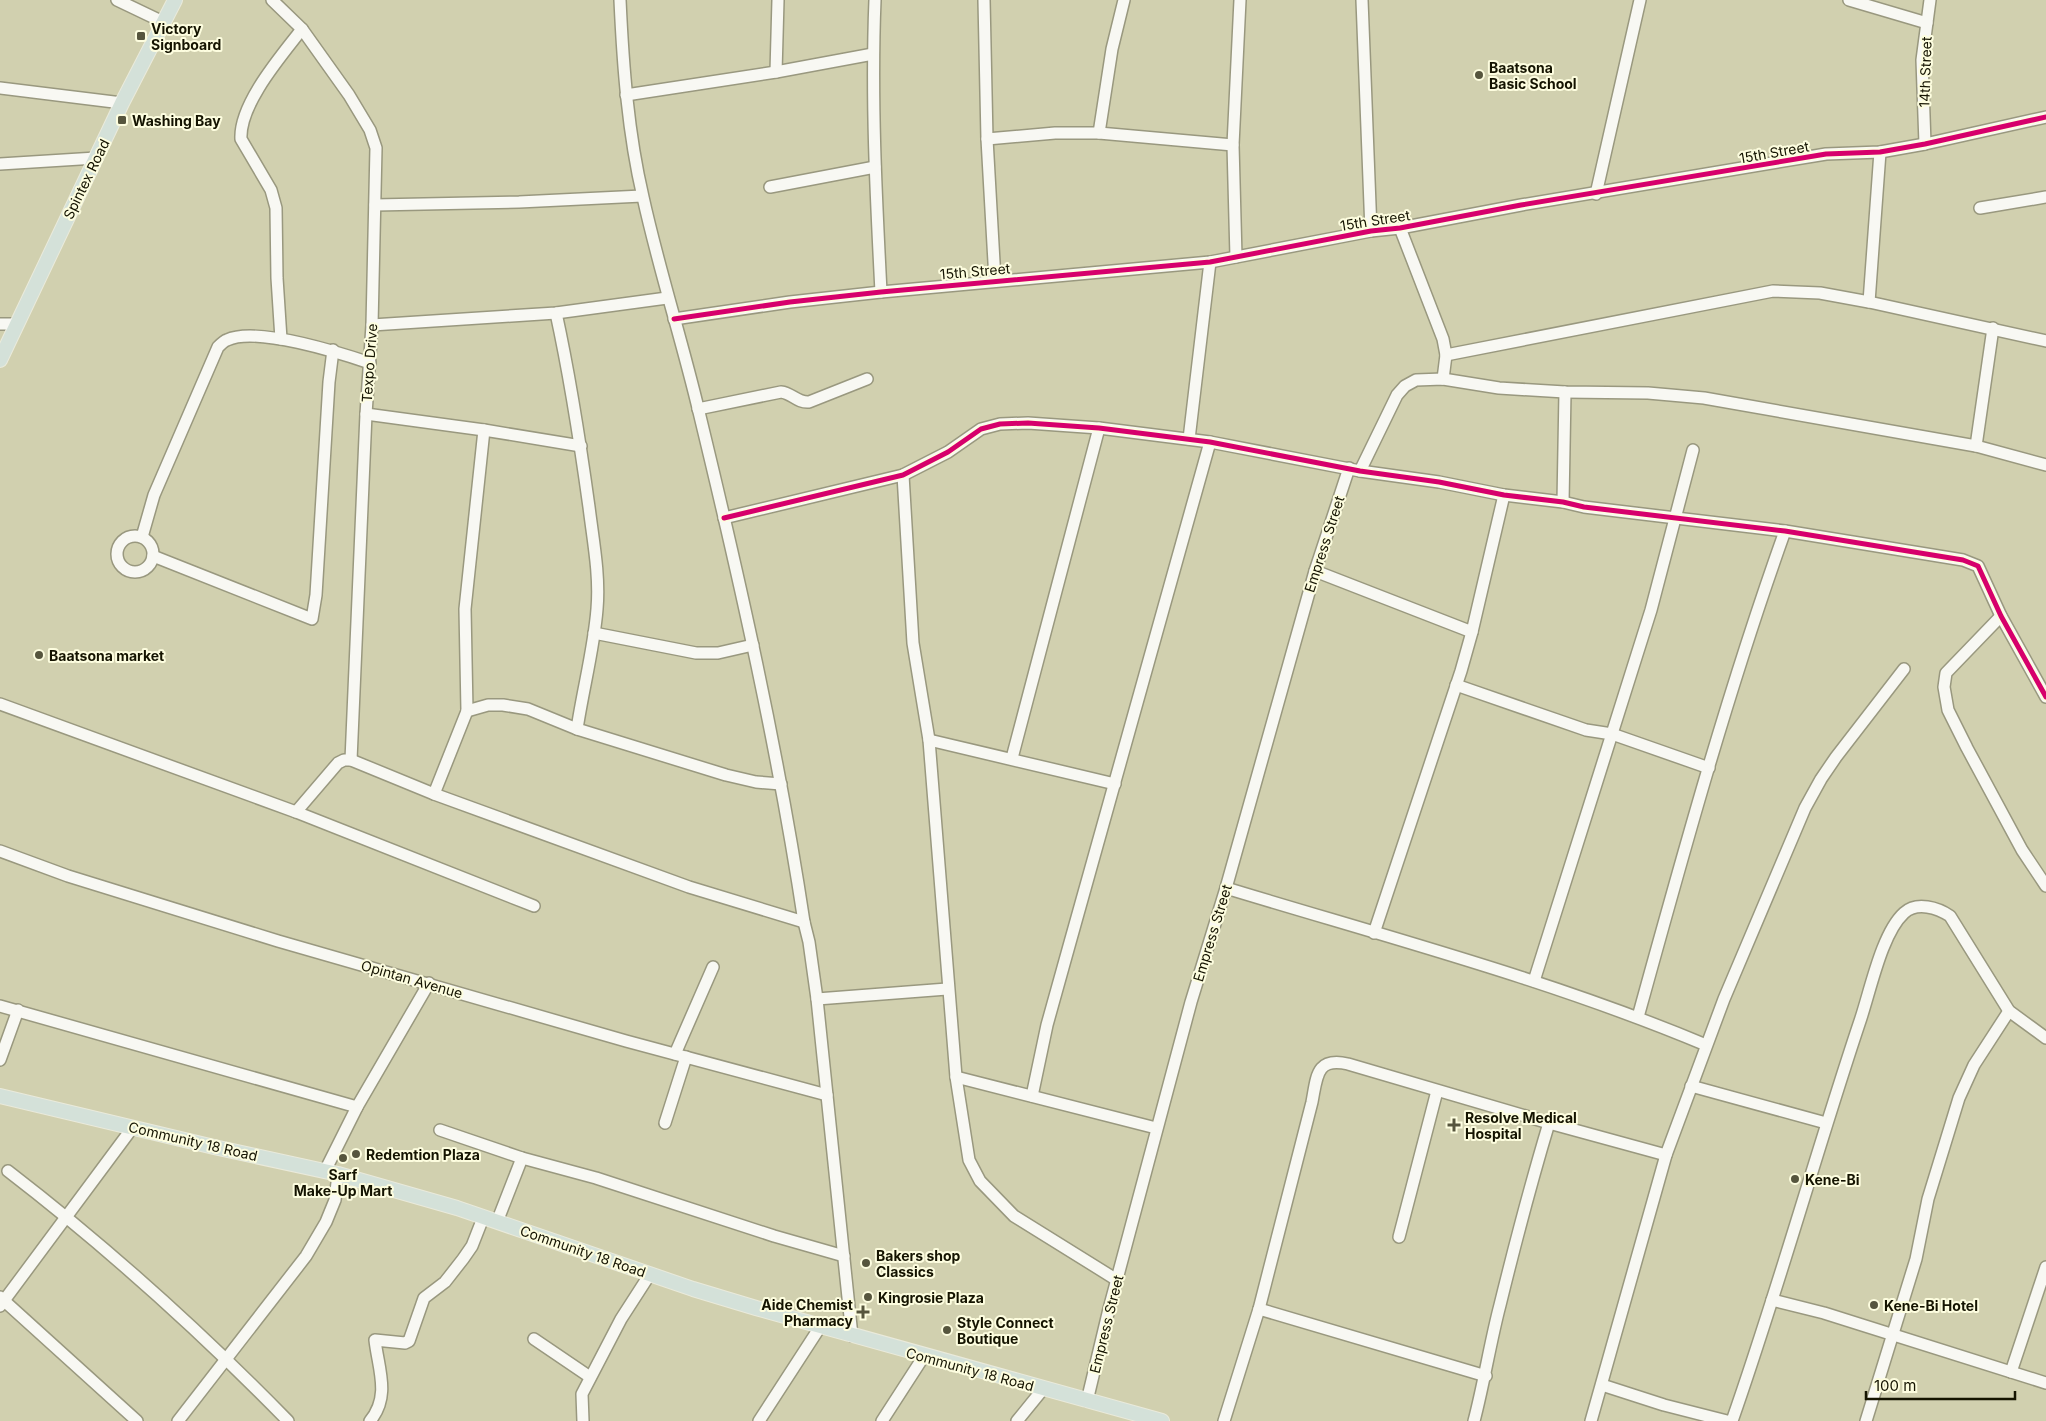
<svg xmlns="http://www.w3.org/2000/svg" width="2046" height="1421" font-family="Inter,sans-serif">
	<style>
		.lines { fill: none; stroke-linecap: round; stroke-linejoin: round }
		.minor-casing { stroke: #99987f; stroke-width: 14 }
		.major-casing { stroke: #eaeadb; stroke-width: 16 }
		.minor { stroke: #f8f8f3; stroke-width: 11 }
		.major { stroke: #d4e1d9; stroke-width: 14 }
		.cycleway-casing { stroke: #fdfddf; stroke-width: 8 }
		.cycleway { stroke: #d6006c; stroke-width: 5 }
		.poi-dot { fill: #56553d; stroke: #fdfddf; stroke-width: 2 }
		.labels { text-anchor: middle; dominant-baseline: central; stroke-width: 4; stroke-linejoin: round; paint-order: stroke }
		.poi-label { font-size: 14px; font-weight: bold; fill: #141300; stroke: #fdfddf; text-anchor: start }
		.street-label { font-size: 14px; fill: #141300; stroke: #fdfddf }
	</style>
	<rect width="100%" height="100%" fill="#d1d0af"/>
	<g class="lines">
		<defs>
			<g id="minor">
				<path d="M 117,0 L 163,22"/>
				<path d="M 272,0 L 302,29 L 349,95 L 370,130 L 376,148 L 372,325 L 366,414 L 351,760"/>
				<path d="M 620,0 C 623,66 628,133 643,197 C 659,270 682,340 699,412 C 740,581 778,750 804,922 L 809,942 L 817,999 L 852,1336"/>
				<path d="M 875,0 C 871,97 876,195 881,292"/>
				<path d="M 984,0 L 987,139 L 995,280"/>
				<path d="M 1362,0 L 1371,231"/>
				<path d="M 1849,0 L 1927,23"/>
				<path d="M 776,72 L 778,0"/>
				<path d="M 0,88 L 122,103"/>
				<path d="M 626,95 L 776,72 L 873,54"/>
				<path d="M 1099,133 L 1112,49 L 1124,0"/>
				<path d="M 987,139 L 1055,133 L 1099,133 L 1233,145"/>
				<path d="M 1925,144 L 1922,60 L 1930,0"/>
				<path d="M 0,164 L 96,158"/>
				<path d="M 770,187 L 875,167"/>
				<path d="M 1596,194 L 1640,0"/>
				<path d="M 375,205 L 519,202 L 642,196"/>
				<path d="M 1980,208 L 2046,197"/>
				<path d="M 1400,228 L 1443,339 L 1446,355 L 1443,379"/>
				<path d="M 1236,257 L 1233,145 L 1240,0"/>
				<path d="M 1869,302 L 1880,152"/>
				<path d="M 556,313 C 570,377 580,442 589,507 C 593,540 600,575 597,609 C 594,648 583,689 577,729"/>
				<path d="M 674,319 L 790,302 L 881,292 L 1210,262 L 1371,231 L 1400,228 L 1521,205 L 1826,154 L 1880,152 L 1925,144 L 2046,117"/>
				<path d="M 0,324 L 16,324"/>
				<path d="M 372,325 L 556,313 L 667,298"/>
				<path d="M 281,339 L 277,278 L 276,208 L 271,190 L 241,139 C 239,104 282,55 302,29"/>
				<path d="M 1446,355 L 1773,291 L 1820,293 L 1869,302 L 2046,341"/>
				<path d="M 698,409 L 781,392 C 792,393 797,403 809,402 L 867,379"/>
				<path d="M 366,414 L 484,430 L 581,446"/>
				<path d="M 1189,439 L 1210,262"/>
				<path d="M 1976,446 L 1993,328"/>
				<path d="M 1360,471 L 1397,395 L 1405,386 L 1416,380 L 1443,379 L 1499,388 L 1565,392 L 1648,393 L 1704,398 L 1976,446 L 2046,465"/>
				<path d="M 903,475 L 913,643 L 929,740 L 956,1077 L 969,1160 L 980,1181 L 1014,1216 L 1117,1280"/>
				<path d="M 1563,502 L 1565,392"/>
				<path d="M 724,518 L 903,475 L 948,452 L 981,429 L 1000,424 L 1028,423 L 1099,428 L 1210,442 L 1360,471 L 1439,482 L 1504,495 L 1563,502 L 1584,507 L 1785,531 L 1963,560 L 1978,566 L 2001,616 L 2046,697"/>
				<circle cx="135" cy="554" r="18"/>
				<path d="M 142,537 L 154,495 L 218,347 C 221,344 224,341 227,340 C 256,326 340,353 370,363"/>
				<path d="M 153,556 L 312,619 L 316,595 L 329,382 L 333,350"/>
				<path d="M 1315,571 L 1472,632"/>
				<path d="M 2001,616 L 1946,673 L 1944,687 L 1948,710 L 1967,748 L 2022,850 L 2046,886"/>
				<path d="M 594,633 L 696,653 L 718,653 L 753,645"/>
				<path d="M 1456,685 L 1586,730 L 1612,734 L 1709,768"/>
				<path d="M 0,704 L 296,812 L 534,906"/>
				<path d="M 467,711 L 488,705 L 503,705 L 528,709 L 577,729 L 726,775 L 756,782 L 781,784"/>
				<path d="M 929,740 L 1115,784"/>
				<path d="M 1012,758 L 1099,428"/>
				<path d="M 434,794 L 467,711 L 465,609 L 484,430"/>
				<path d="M 296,812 L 338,763 L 344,760 L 351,760 L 434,794 L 689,887 L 804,922"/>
				<path d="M 0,851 L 68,876 L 278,941 L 626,1041 L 827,1095"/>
				<path d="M 1226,888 C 1387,937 1551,980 1706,1045"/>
				<path d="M 1374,933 L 1461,671 L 1472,632 L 1504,495"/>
				<path d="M 1534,981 L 1651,610 L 1693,450"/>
				<path d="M 817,999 L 947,989"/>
				<path d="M 0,1006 L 357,1107"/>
				<path d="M 1638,1017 C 1683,854 1728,690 1785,531"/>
				<path d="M 675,1054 L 713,967"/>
				<path d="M 0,1060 L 18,1010"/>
				<path d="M 956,1077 L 1156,1128"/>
				<path d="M 1691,1086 L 1826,1123"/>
				<path d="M 1032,1096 L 1047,1025 L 1069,946 L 1210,442"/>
				<path d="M 665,1123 L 686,1057"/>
				<path d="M 440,1130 L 522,1158 L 596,1178 L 774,1236 L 844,1256"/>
				<path d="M 8,1171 C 108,1248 200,1331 288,1421"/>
				<path d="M 325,1171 L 357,1107 L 429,983"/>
				<path d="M 497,1222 L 522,1158"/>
				<path d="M 1399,1237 L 1437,1091"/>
				<path d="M 0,1297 L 137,1421"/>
				<path d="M 1772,1300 L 1824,1313 L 2046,1383"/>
				<path d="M 0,1306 L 133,1127"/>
				<path d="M 1259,1309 L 1486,1376"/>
				<path d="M 534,1339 L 590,1377"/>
				<path d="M 2011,1372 L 2046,1267"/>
				<path d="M 1602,1385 L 1664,1405 L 1727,1421"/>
				<path d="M 1087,1401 L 1109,1309 L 1191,1002 L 1226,888 L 1315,571 L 1349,468"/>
				<path d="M 178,1421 L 306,1256 L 326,1222 L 335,1200 L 338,1174"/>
				<path d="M 370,1421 C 391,1396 378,1368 375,1340 L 405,1343 L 409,1341 L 424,1298 L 445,1282 L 463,1259 L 472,1246 L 483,1218"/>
				<path d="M 583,1421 L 582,1394 L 621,1319 L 650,1274"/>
				<path d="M 759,1421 L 820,1327"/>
				<path d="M 882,1421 L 924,1356"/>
				<path d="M 1017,1421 L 1043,1389"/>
				<path d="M 1224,1421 L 1259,1309 L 1312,1102 C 1317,1076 1316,1057 1348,1064 L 1549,1123 L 1666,1155"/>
				<path d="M 1474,1421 C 1484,1383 1490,1343 1500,1305 C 1515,1244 1531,1183 1549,1123"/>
				<path d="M 1591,1421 L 1666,1155 L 1724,999 L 1805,808 L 1821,779 L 1836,757 L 1904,669"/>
				<path d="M 1732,1421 C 1778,1290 1815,1156 1859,1024 C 1870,993 1881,934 1904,913 C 1917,901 1938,908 1950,916 L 2009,1011 L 2046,1038"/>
				<path d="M 1866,1421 L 1916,1259 L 1928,1199 L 1959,1098 L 1974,1065 L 2009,1011"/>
			</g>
			<g id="major">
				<path d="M 0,360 L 122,103 L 175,0"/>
				<path d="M 0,1096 L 214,1147 L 338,1174 L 457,1208 L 693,1289 L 756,1308 L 1162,1421"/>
			</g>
		</defs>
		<!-- minor casing -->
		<use href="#minor" class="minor-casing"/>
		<!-- major casing -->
		<use href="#major" class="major-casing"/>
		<!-- minor -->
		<use href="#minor" class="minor"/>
		<!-- major -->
		<use href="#major" class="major"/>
		<defs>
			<g id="cycleway">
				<path d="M 674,319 L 790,302 L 881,292 L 1210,262 L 1371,231 L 1400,228 L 1521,205 L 1826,154 L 1880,152 L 1925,144 L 2046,117"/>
				<path d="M 724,518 L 903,475 L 948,452 L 981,429 L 1000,424 L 1028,423 L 1099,428 L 1210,442 L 1360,471 L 1439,482 L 1504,495 L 1563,502 L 1584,507 L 1785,531 L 1963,560 L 1978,566 L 2001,616 L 2046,697"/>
			</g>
		</defs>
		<!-- cycleway casing -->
		<use href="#cycleway" class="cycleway-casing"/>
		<!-- cycleway -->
		<use href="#cycleway" class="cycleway"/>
	</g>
	<!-- markers -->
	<g class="poi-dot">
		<rect x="136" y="31" width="10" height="10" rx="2.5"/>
		<circle cx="1479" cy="75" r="5"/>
		<rect x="117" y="115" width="10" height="10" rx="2.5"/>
		<circle cx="39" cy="655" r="5"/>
		<path d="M1451.5 1117.5h5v5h5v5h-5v5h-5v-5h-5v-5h5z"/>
		<circle cx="356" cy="1154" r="5"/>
		<circle cx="343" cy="1158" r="5"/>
		<circle cx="1795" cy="1179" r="5"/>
		<circle cx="866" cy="1263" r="5"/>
		<circle cx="868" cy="1297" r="5"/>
		<circle cx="1874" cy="1305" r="5"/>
		<path d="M860.5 1304.5h5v5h5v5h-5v5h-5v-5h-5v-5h5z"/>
		<circle cx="947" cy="1330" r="5"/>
	</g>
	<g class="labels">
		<!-- poi labels -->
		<g class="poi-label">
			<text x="151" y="28">Victory<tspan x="151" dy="16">Signboard</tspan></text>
			<text x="1489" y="67">Baatsona<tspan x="1489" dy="16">Basic School</tspan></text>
			<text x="132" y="120">Washing Bay</text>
			<text x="49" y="655">Baatsona market</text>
			<text x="1465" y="1117">Resolve Medical<tspan x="1465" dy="16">Hospital</tspan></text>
			<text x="366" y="1154">Redemtion Plaza</text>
			<text x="343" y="1174" text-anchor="middle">Sarf<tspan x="343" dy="16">Make-Up Mart</tspan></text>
			<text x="1805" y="1179">Kene-Bi</text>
			<text x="876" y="1255">Bakers shop<tspan x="876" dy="16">Classics</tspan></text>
			<text x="878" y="1297">Kingrosie Plaza</text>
			<text x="853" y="1304" text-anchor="end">Aide Chemist<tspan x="853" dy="16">Pharmacy</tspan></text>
			<text x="1884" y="1305">Kene-Bi Hotel</text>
			<text x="957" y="1322">Style Connect<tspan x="957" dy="16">Boutique</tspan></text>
		</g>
		<!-- street labels -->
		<g class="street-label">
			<text transform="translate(1925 72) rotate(-88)">14th Street</text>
			<text transform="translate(1774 152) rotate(-10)">15th Street</text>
			<text transform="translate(86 179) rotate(-64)">Spintex Road</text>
			<text transform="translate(1375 220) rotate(-9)">15th Street</text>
			<text transform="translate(975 271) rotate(-5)">15th Street</text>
			<text transform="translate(369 363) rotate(-86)">Texpo Drive</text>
			<text transform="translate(1324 544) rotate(-72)">Empress Street</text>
			<text transform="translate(1212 933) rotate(-73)">Empress Street</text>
			<text transform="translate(412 979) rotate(16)">Opintan Avenue</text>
			<text transform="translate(193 1141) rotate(13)">Community 18 Road</text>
			<text transform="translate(583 1251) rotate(19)">Community 18 Road</text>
			<text transform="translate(1106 1324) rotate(-76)">Empress Street</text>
			<text transform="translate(970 1369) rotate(15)">Community 18 Road</text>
		</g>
	</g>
	<!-- scale -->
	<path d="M1866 1391v8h149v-8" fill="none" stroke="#141300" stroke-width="2.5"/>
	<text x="1874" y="1391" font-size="15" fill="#141300" stroke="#fdfddf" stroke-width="4" paint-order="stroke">100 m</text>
</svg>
